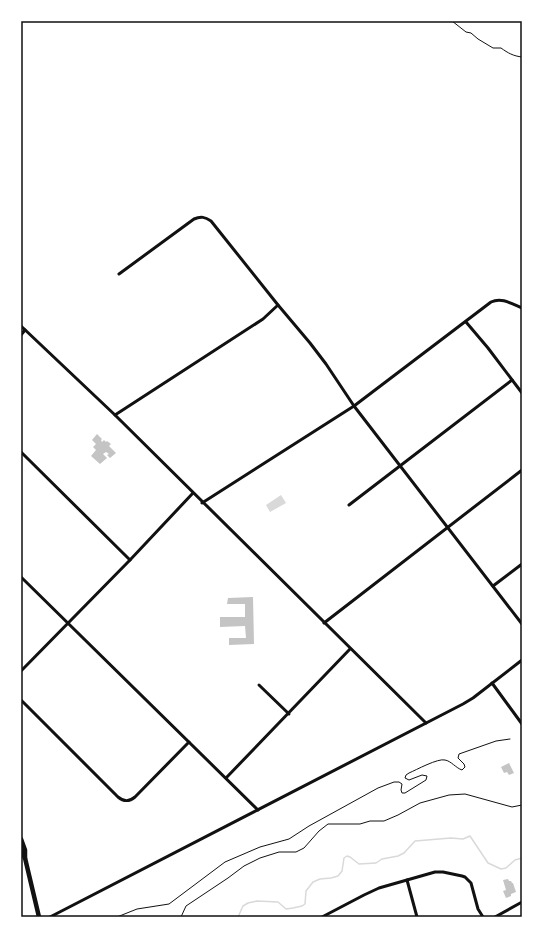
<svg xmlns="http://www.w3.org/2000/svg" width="543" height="938" font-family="'PT Sans Narrow',sans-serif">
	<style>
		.water { fill: #d9d9d9 }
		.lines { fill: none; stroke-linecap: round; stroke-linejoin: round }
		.stream { stroke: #d9d9d9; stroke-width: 1.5 }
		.building { fill: #c4c4c4 }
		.path { stroke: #111; stroke-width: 1 }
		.minor { stroke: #111; stroke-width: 3 }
		.trunk { stroke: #111; stroke-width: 4.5 }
		.neatline { fill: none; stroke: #111; stroke-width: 1.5 }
	</style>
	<rect width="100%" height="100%" fill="#fff"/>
	<!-- water -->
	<path class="water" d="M 281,495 L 286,503 L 270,512 L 266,505 Z"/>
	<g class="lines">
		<!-- stream -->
		<path class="stream" d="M 238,917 L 243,906 L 248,903 L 257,901 L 278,902 L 286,909 L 293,908 L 302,906 L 305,904 L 306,891 L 313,882 L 320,879 L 331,878 L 338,876 L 342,871 L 344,858 L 347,856 L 350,857 L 359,864 L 376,863 L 382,859 L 398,856 L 404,853 L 415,841 L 451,838 L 463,839 L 470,836 L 488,863 L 501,869 L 506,868 L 515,860 L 522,858"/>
	</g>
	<!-- building -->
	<g class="building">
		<path d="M 97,434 L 102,439 L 101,440 L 102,442 L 104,440 L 106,442 L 107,441 L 111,444 L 109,446 L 116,453 L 110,458 L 107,455 L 109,454 L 106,452 L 103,454 L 107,458 L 100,464 L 91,456 L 96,450 L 93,447 L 96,444 L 92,440 Z"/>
		<path d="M 253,597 L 254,644 L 229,645 L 229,638 L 246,638 L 245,626 L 220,627 L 220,617 L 245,617 L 245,604 L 227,604 L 228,598 Z"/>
		<path d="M 509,763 L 514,773 L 509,775 L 507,772 L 504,773 L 501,767 Z"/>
		<path d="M 508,879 L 509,881 L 511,881 L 512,883 L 513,883 L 516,892 L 511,894 L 511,896 L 506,898 L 503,891 L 506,890 L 503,880 Z"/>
	</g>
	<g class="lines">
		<!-- path -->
		<g class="path">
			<path d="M 452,21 L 466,32 L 471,33 L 478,39 L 493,48 L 501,48 C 508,53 513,56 522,57"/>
			<path d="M 117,917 L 137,909 L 169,904 L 225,862 L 260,847 L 289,839 L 309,826 L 378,788 L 394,782 L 399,782 L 402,784 L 401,790 L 402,793 L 405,793 L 426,780 L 427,776 L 422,775 L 409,780 L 405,778 L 406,775 L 409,773 C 416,770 438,758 445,760 C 451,761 456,768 462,770 L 465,767 L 464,764 L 458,758 L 459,754 L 496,741 L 510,739"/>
			<path d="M 181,917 L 186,906 L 228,878 L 244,866 L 260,858 L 279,852 L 296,852 L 304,848 L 319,831 L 328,824 L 360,824 L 370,821 L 384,821 L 398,815 L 420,803 L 449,795 L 465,794 L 512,807 L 522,805"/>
		</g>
		<!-- minor -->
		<g class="minor">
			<path d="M 119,274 L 194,219 C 201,216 205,217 211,221 L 278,305 L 310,343 L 326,364 L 354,406 L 522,624"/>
			<path d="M 466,322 L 488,348 L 522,393"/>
			<path d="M 21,326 L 115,415 L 426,723"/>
			<path d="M 21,335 L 25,330"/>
			<path d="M 115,415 L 263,319 L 278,305"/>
			<path d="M 21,452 L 130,560"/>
			<path d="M 202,503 L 354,406 L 491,302 C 502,297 512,304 522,308"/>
			<path d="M 349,505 L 512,380"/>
			<path d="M 21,577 L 258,810"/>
			<path d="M 493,586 L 522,564"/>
			<path d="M 324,623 L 522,470"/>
			<path d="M 21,671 L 130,560 L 193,493"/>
			<path d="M 492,683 L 522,724"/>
			<path d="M 259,685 L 289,714"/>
			<path d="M 21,700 L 118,797 C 124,802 129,802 135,797 L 189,742"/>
			<path d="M 226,778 L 350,649"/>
			<path d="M 407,880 L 417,917"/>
			<path d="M 50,917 L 463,704 L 473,698 L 522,660"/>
			<path d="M 322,917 L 364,895 L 379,888 L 435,872 L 443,872 L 462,876 L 465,877 L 471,883 L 478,909 L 483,917"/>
			<path d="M 495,917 L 522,902"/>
		</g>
		<!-- trunk -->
		<g class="trunk">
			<path d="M 21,839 L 25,850 L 25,858 L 39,917"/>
			<path d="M 21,851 L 25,858"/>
		</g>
	</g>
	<!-- border -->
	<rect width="543" height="938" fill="none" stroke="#ffffff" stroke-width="44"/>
	<rect x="22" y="22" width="499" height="894" class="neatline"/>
</svg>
